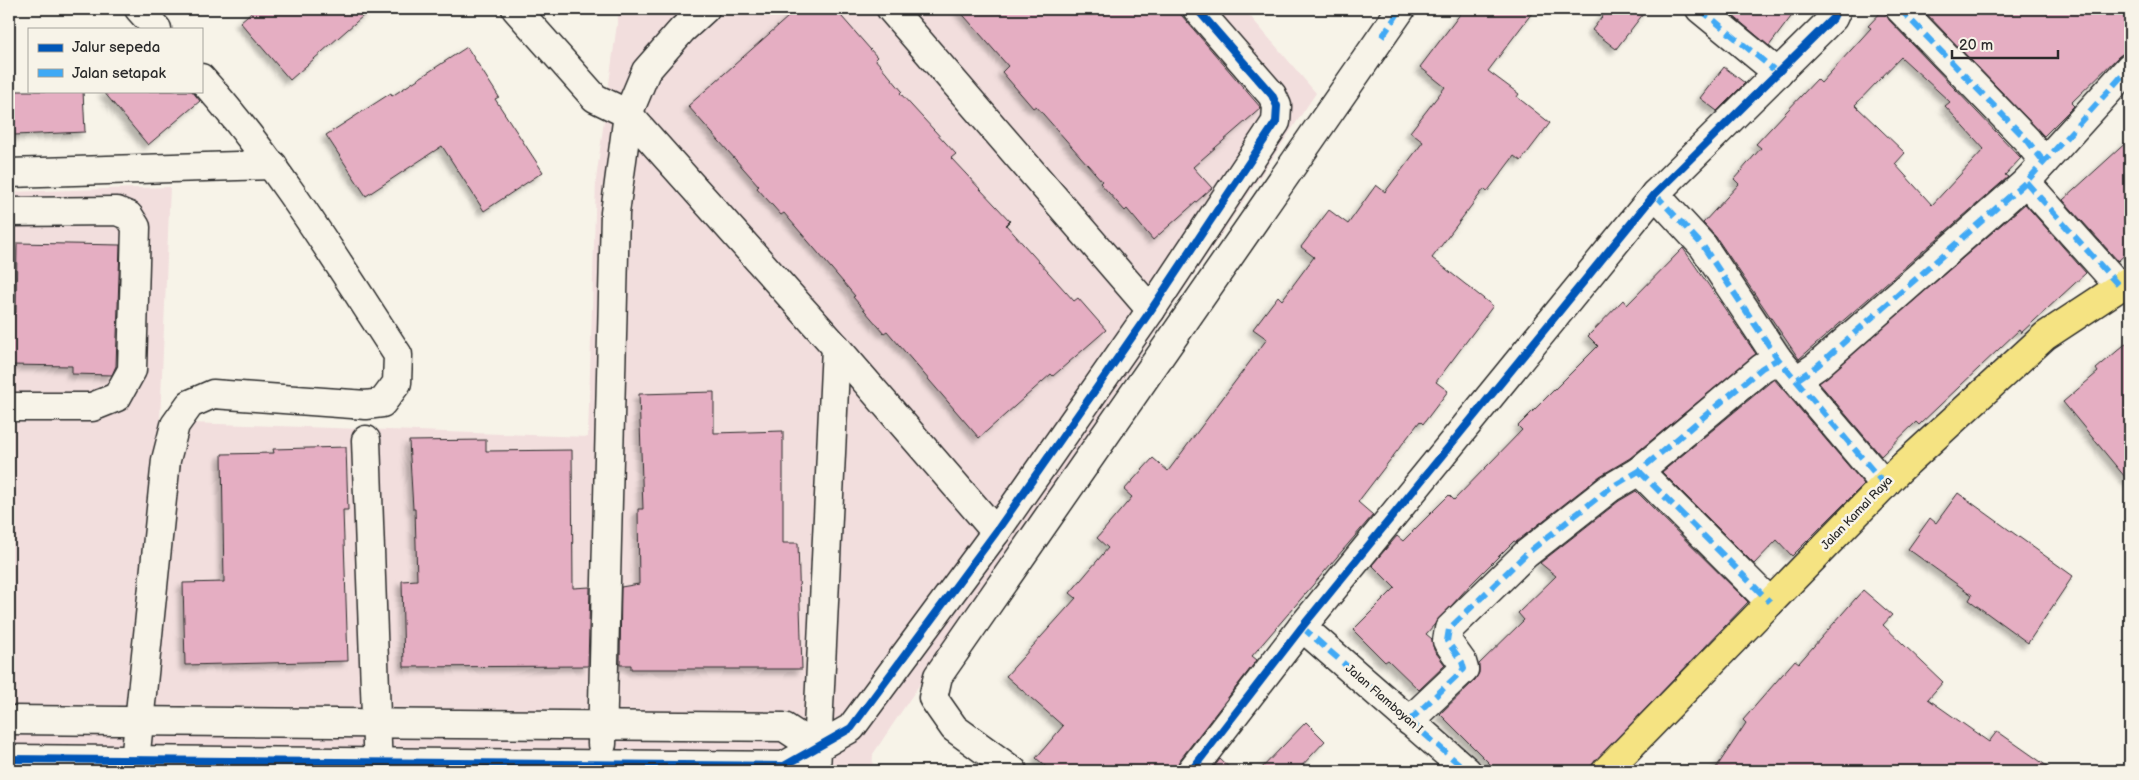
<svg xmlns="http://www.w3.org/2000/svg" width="2139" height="780" font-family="'Balsamiq Sans',sans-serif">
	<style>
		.built { fill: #f2dedd }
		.building { fill: #e5aec2; stroke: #2b2b2b; fill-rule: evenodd; filter: url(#shadow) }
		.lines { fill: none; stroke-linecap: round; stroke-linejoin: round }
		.minor-casing { stroke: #2b2b2b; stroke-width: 31 }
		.major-casing { stroke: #2b2b2b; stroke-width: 31 }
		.minor { stroke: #f7f3e8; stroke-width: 28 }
		.major { stroke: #f5e382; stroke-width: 28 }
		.quiet { stroke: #3fa9f5; stroke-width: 6; stroke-dasharray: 12 6; stroke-linecap: butt }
		.cycleway-casing { stroke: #f7f3e8; stroke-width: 11 }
		.cycleway { stroke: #0057b8; stroke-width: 8 }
		.labels { text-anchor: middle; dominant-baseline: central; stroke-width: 5; stroke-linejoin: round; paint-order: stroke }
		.street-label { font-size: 12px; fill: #2b2b2b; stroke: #f7f3e8 }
	</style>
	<defs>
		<filter id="shadow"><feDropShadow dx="-4.5" dy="4.5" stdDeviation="2.5" flood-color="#0004"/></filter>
	</defs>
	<rect width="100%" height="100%" fill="#f7f3e8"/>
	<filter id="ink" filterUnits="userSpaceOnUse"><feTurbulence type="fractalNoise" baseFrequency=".02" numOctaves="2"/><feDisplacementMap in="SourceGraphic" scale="10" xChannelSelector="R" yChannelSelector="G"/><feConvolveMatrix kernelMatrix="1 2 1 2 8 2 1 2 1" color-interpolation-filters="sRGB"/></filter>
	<g filter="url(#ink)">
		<!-- built -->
		<path class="built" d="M 619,9 L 1244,9 L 1316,93 L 873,754 L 872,771 L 9,771 L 9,192 L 170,187 L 160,422 L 588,437 L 596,180 Z"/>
		<!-- building -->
		<g class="building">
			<path d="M 255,9 L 371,9 L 290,80 L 240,22 Z"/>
			<path d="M 797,9 L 835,9 L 877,57 L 875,59 L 902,91 L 900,93 L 956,154 L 951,158 L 1010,221 L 1006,225 L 1074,301 L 1078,298 L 1106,330 L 1053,376 L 1051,374 L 979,438 L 887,331 L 884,333 L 853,297 L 855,296 L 784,213 L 781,215 L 757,188 L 759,186 L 688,106 Z"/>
			<path d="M 958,9 L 1176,9 L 1261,108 L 1193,167 L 1212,188 L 1153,240 L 1127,209 L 1125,211 L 1100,183 L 1102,181 L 1036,106 L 1033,108 L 1002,72 L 1008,66 Z"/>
			<path d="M 1464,9 L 1535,9 L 1488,71 L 1519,94 L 1517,97 L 1550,123 L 1521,161 L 1514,156 L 1487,192 L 1484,189 L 1432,258 L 1493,306 L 1436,382 L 1448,391 L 1423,424 L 1420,421 L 1358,502 L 1373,515 L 1252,656 L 1257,660 L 1179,761 L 1176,771 L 1051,771 L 1036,758 L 1063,726 L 1006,676 L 1076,598 L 1070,593 L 1108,548 L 1097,538 L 1132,497 L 1124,490 L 1153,458 L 1168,471 L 1267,339 L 1253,329 L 1278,296 L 1282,300 L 1314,257 L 1301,247 L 1329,210 L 1348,224 L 1376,185 L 1385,192 L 1423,142 L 1410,132 L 1445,87 L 1420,67 Z"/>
			<path d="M 1608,9 L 1647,9 L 1616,49 L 1592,30 Z"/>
			<path d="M 1725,9 L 1797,9 L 1769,46 Z"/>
			<path d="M 1884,9 L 1889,20 L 2021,158 L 2005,175 L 2008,177 L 1799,359 L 1716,237 L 1703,223 L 1739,184 L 1734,179 L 1761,148 L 1756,144 L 1817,79 L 1821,83 L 1871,28 L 1868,26 ZM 1901,57 L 1950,102 L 1945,106 L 1984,149 L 1932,205 L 1895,164 L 1905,153 L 1855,105 Z"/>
			<path d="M 1922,9 L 2130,9 L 2130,49 L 2118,57 L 2071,103 L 2074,106 L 2044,136 Z"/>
			<path d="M 467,47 L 499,97 L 495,99 L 543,172 L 484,211 L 442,146 L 366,196 L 326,135 L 391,93 L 392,96 Z"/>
			<path d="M 1724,67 L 1745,83 L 1717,111 L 1700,98 Z"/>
			<path d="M 9,91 L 83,91 L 85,132 L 14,135 L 14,132 L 9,133 Z"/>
			<path d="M 103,91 L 192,91 L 200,101 L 148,145 Z"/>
			<path d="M 2130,139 L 2130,250 L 2118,261 L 2063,200 Z"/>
			<path d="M 2025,204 L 2086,273 L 2021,333 L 2019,330 L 1919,425 L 1916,422 L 1881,456 L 1819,383 Z"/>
			<path d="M 17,243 L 120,245 L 116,366 L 112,375 L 72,374 L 72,366 L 9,365 L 9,313 L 16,313 Z"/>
			<path d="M 1683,248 L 1756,354 L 1630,458 L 1600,476 L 1516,542 L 1514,541 L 1470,585 L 1426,634 L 1432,639 L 1434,650 L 1445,665 L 1419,690 L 1388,660 L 1385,662 L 1353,630 L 1395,588 L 1372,565 L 1397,536 L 1403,541 L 1449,495 L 1454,500 L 1522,430 L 1518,426 L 1598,346 L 1588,336 L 1623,300 L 1627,305 Z"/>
			<path d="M 2130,340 L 2130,483 L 2063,402 L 2098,372 L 2096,369 Z"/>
			<path d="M 1774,379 L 1864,484 L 1792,556 L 1777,540 L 1754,564 L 1662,472 Z"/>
			<path d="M 714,392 L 714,433 L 783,431 L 783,543 L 798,543 L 802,669 L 631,669 L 631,665 L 620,665 L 621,587 L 639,584 L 638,509 L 643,509 L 639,394 Z"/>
			<path d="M 486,440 L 486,451 L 572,450 L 573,588 L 590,587 L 588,666 L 404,667 L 402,581 L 417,580 L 415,509 L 413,509 L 409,441 Z"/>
			<path d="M 346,447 L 348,510 L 343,510 L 348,661 L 185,665 L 183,583 L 224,582 L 222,454 L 274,453 L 273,449 Z"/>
			<path d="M 1636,491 L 1748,602 L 1586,771 L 1497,771 L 1440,714 L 1475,680 L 1479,673 L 1479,664 L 1524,620 L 1518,613 L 1556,576 L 1540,563 L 1619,501 Z"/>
			<path d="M 1958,493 L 2073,576 L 2028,643 L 1969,600 L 1972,595 L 1908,549 L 1930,518 L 1936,523 Z"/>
			<path d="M 1863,590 L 1892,615 L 1883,625 L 1943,682 L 1928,699 L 1989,742 L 1997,731 L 2054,771 L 1714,771 L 1746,723 L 1743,720 L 1795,660 L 1799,663 Z"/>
			<path d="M 1306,722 L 1325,741 L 1297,771 L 1259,771 Z"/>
			<path d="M 1220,759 L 1233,771 L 1211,771 Z"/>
		</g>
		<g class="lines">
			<defs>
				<g id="minor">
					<path d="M 139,9 L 157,29"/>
					<path d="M 516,9 L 595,98 L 628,114 L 836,347 L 996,532"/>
					<path d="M 891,9 L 1151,310"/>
					<path d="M 1700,9 L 1778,73"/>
					<path d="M 1900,9 L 2027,140 L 2044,162"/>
					<path d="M 9,173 L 273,165"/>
					<path d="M 2026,182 L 2120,287"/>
					<path d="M 1655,194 L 1703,246 L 1778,359 L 1885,485"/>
					<path d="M 9,212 L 117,211 L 129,216 L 136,227 L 132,370 L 117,397 L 92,407 L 9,407"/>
					<path d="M 1798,379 L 1817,366 L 2026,182 L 2130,67"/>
					<path d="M 366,440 L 378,771"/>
					<path d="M 1639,471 L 1770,602"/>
					<path d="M 1302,627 L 1467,771"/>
					<path d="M 9,720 L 784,727 L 816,748"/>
					<path d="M 1409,721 L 1464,669 L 1462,662 L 1447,641 L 1449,629 L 1526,554 L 1610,488 L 1639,471 L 1762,368 L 1778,359"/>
					<path d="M 602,744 L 615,213 L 628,114 L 646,71 L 682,30 L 705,9"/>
					<path d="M 9,759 L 784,766 L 851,728 L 996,532 L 1151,310 L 1276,122 L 1277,106 L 1272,95 L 1197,9"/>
					<path d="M 134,771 L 166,460 L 175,425 L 190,404 L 213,394 L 366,405 L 382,403 L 397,383 L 398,355 C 336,260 277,163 201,78"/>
					<path d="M 816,771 L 836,347"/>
					<path d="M 1013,771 L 954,728 L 933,698 L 938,676 L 1401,9"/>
					<path d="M 1191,771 L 1302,627 L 1655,194 L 1833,18 L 1837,9"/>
				</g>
				<path id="major" d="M 1606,771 L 1900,469 L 2045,336 L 2130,280"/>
			</defs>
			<!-- minor casing -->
			<use href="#minor" class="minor-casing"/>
			<!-- major casing -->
			<use href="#major" class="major-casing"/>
			<!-- minor -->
			<use href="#minor" class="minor"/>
			<!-- major -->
			<use href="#major" class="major"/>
			<!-- quiet -->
			<g class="quiet">
				<path d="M 1700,9 L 1778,73"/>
				<path d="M 1900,9 L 2027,140 L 2044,162"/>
				<path d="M 1382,37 L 1401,9"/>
				<path d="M 2026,182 L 2120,287"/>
				<path d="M 1655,194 L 1703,246 L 1778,359 L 1885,485"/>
				<path d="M 1798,379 L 1817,366 L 2026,182 L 2130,67"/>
				<path d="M 1639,471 L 1770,602"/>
				<path d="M 1302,627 L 1467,771"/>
				<path d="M 1409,721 L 1464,669 L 1462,662 L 1447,641 L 1449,629 L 1526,554 L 1610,488 L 1639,471 L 1762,368 L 1778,359"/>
			</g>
			<defs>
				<g id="cycleway">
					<path d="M 9,759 L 784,766 L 851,728 L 996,532 L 1151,310 L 1276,122 L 1277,106 L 1272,95 L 1197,9"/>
					<path d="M 1191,771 L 1302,627 L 1655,194 L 1833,18 L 1837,9"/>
				</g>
			</defs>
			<!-- cycleway casing -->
			<use href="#cycleway" class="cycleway-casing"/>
			<!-- cycleway -->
			<use href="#cycleway" class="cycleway"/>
		</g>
	</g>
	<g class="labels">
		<!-- street labels -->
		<g class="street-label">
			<text transform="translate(1857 513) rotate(-46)">Jalan Kamal Raya</text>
			<text transform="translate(1384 699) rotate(41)">Jalan Flamboyan I</text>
		</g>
	</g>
	<!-- margin -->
	<rect width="2139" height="780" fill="none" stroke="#f7f3e8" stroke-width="30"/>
	<rect x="15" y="15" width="2109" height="750" fill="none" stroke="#2b2b2b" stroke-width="2" filter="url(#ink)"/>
	<!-- legend -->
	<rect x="28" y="28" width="175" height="65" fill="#f7f3e8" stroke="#a5a39c"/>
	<rect x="38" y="44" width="25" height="8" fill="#0057b8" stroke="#a5a39c"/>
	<text x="72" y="52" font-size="15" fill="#2b2b2b">Jalur sepeda</text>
	<rect x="38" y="69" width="25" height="8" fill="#3fa9f5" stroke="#a5a39c"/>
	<text x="72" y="78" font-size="15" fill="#2b2b2b">Jalan setapak</text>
	<!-- scale -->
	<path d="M1952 50v8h106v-8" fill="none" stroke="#2b2b2b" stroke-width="2.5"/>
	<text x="1959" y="50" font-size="15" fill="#2b2b2b" stroke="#f7f3e8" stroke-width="4" paint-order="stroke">20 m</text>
</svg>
